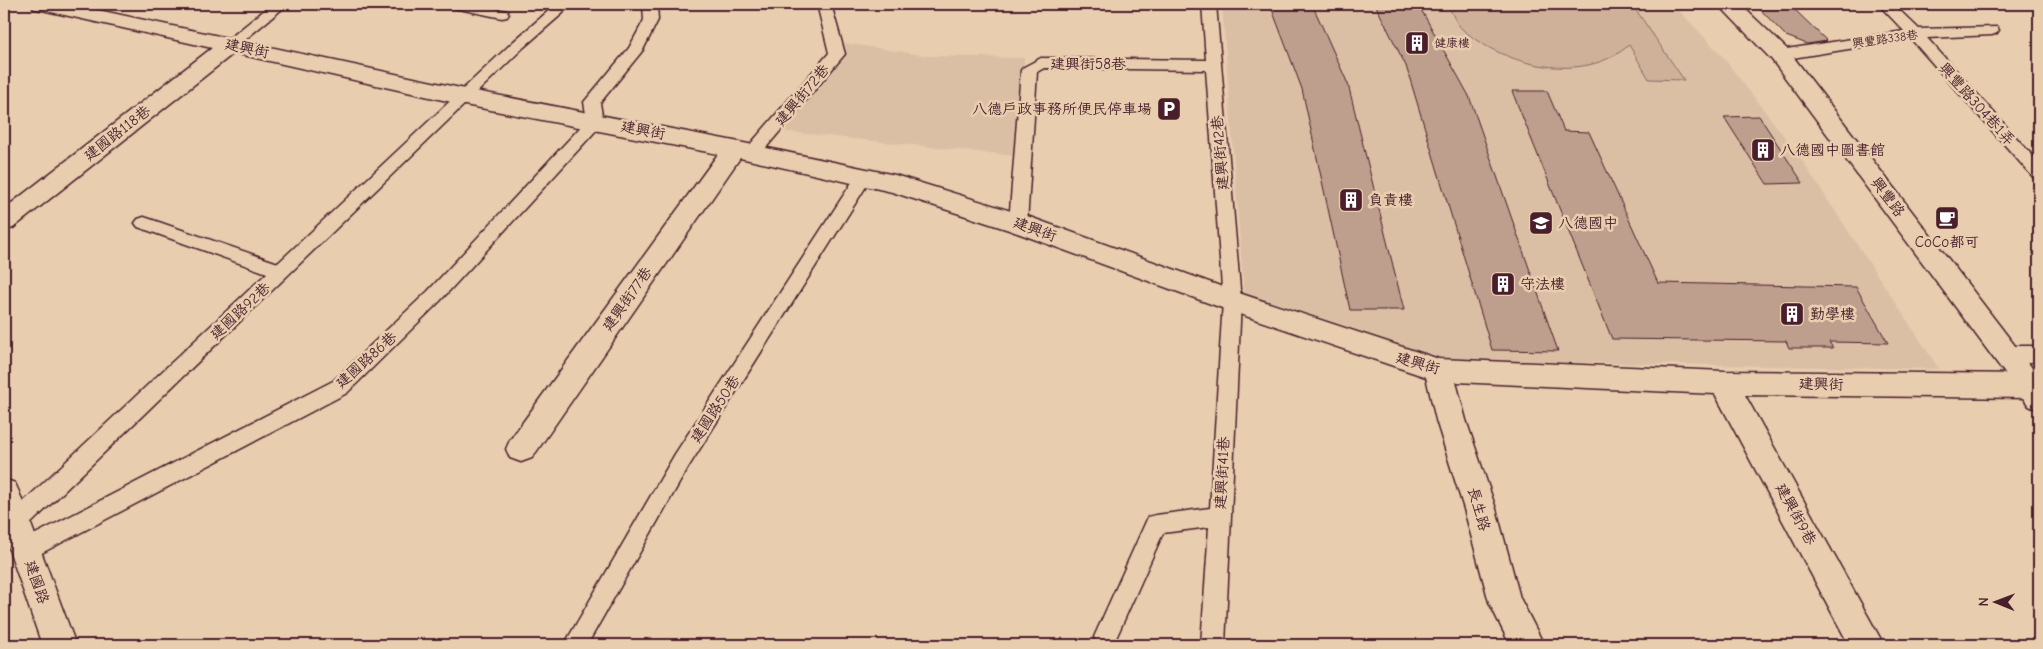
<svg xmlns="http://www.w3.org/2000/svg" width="2043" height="649" font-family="'Comic Neue','LXGW WenKai TC',sans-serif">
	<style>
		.built { fill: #dbbfa5 }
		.green { fill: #cfb199; stroke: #8c6862 }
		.building { fill: #be9f8d; stroke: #4a1f2b }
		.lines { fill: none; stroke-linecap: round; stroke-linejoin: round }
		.lane-casing { stroke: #4a1f2b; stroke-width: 3 }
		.street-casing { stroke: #4a1f2b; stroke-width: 3 }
		.secondary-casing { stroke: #4a1f2b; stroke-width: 3 }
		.lane { fill: #e8cdaf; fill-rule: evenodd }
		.street { fill: #e8cdaf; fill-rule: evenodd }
		.secondary { fill: #e8cdaf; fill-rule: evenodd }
		.labels { text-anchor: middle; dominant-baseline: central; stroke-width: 5; stroke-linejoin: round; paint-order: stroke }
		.far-street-label { font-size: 12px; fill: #4a1f2b; stroke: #e8cdaf }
		.far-poi-label { font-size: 12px; fill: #4a1f2b; stroke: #e8cdaf; text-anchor: start }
		.street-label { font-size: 15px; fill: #4a1f2b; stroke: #e8cdaf }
		.poi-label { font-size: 15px; fill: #4a1f2b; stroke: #e8cdaf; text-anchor: start }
	</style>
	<rect width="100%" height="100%" fill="#e8cdaf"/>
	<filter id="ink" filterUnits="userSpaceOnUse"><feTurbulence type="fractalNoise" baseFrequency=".02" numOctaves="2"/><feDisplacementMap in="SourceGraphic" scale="10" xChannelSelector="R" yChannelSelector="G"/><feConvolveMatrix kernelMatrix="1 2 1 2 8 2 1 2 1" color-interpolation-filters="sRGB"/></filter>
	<g filter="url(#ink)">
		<!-- built -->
		<g class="built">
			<path d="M 1222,4 L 1673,4 L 1722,56 L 1795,150 L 1939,369 L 1430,360 L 1354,329 L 1244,295 Z"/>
			<path d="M 845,43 L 928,56 L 1024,58 L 1017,156 L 779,131 Z"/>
		</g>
		<!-- green -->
		<path class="green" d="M 1447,4 L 1632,4 L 1684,80 L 1649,79 L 1629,45 C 1584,85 1505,66 1463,30 C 1456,24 1452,12 1447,4 Z"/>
		<!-- building -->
		<g class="building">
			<path d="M 1270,4 L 1312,4 L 1348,84 L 1404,310 L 1350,310 L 1302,89 Z"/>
			<path d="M 1375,4 L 1418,4 L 1469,96 L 1558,351 L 1492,350 L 1406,66 Z"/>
			<path d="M 1755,4 L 1789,4 L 1827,41 L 1807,44 L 1786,36 Z"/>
			<path d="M 1512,91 L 1547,91 L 1564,131 L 1589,132 L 1658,283 L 1856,287 L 1888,343 L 1829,342 L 1833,348 L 1789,348 L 1786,341 L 1612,339 Z"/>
			<path d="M 1759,116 L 1803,183 L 1767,184 L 1724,117 Z"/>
		</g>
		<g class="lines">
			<defs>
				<g id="lane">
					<path d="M 272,4 L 288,4 L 235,48 L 225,48 L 222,45 L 225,42 Z"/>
					<path d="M 447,4 L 474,4 L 507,11 L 509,14 L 507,17 L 502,18 L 449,7 Z"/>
					<path d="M 643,4 L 657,4 L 658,20 L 643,50 L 600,103 L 603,121 L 601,125 L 440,301 L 347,393 L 34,557 L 26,560 L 18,557 L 15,550 L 18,543 L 333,381 L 428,291 L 587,120 L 584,102 L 629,48 L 644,20 Z"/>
					<path d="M 817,4 L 831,4 L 845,54 L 759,156 L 753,158 L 747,156 L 745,152 L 747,148 L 829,53 Z"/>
					<path d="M 1202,4 L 1216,4 L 1241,301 L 1225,645 L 1201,645 L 1209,527 L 1163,533 L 1113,645 L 1098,645 L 1094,637 L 1148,517 L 1156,515 L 1210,508 L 1223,301 L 1206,70 L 1044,68 L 1037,72 L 1027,223 L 1024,227 L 1018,229 L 1012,227 L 1009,223 L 1021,70 L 1024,67 L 1041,58 L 1206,60 Z"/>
					<path d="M 1878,4 L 1893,4 L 1919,29 L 1997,27 L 1999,30 L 1997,33 L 1992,35 L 1927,38 L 2039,163 L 2039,179 L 2033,177 L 1911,39 L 1780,60 L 1775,58 L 1772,55 L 1775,52 L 1780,50 L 1904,31 Z"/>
					<path d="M 558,6 L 563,7 L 565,10 L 563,13 L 524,47 L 23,531 L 15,533 L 7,531 L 4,524 L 7,517 L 267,273 L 138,227 L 135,223 L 138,219 L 144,217 L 150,219 L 278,263 L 514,41 L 553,7 Z"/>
					<path d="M 864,171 L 870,173 L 872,177 L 689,466 L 587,645 L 564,645 L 675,454 L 858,173 Z"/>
					<path d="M 2006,346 L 2039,346 L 2039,362 L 2006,362 L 1999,359 L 1996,354 L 1999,349 Z"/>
				</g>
				<path id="street" d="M 31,4 L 70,4 L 465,89 L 734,141 L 895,175 L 1027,216 L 1242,294 L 1439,359 L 1724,371 L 2030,374 L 2039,377 L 2039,395 L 2030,398 L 1745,395 L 1884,645 L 1849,645 L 1715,394 L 1456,382 L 1466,420 L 1496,509 L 1520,598 L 1544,645 L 1510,645 L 1489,602 L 1464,509 L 1436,420 L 1426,377 L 1222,308 L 1009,230 L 892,192 L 740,158 L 532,458 L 521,462 L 510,458 L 506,449 L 510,440 L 718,154 L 465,105 L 234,53 L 13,228 L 4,231 L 4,209 L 212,48 L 42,10 L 34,9 Z"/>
				<g id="secondary">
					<path d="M 1718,4 L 1740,4 L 1788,50 L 2039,377 L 2039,410 L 2029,406 L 1772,60 Z"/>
					<path d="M 4,479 L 15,483 L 19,492 L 76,645 L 42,645 L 4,535 Z"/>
				</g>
			</defs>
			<!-- lane casing -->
			<use href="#lane" class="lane-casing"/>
			<!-- street casing -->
			<use href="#street" class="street-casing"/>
			<!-- secondary casing -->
			<use href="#secondary" class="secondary-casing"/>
			<!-- lane -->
			<use href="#lane" class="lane"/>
			<!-- street -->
			<use href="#street" class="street"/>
			<!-- secondary -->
			<use href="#secondary" class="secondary"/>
		</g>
	</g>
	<!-- icons -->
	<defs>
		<symbol id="building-square" viewBox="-11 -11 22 22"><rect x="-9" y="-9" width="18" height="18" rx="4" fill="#4a1f2b" stroke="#e8cdaf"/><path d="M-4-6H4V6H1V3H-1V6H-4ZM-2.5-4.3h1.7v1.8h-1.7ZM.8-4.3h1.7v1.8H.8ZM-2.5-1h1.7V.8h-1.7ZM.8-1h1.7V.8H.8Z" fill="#fff"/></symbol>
		<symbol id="parking-square" viewBox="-11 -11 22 22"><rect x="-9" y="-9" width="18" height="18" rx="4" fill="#4a1f2b" stroke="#e8cdaf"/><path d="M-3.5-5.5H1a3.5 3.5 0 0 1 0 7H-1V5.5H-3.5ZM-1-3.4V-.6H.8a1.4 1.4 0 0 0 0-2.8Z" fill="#fff"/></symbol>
		<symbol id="cafe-square" viewBox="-11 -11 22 22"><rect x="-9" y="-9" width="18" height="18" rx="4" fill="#4a1f2b" stroke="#e8cdaf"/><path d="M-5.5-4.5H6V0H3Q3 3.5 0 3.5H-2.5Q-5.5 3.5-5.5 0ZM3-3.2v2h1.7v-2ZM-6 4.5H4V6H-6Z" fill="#fff"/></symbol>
		<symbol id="school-square" viewBox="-11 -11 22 22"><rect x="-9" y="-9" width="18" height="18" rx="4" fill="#4a1f2b" stroke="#e8cdaf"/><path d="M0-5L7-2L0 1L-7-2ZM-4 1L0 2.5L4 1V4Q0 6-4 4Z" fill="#fff"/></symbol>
	</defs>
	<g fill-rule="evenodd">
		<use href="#building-square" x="1403" y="29" width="28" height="28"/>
		<use href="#parking-square" x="1155" y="95" width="28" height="28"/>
		<use href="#building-square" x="1749" y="136" width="28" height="28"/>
		<use href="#building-square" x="1337" y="186" width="28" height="28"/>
		<use href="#cafe-square" x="1933" y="204" width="28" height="28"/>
		<use href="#school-square" x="1527" y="209" width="28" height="28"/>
		<use href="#building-square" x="1489" y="270" width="28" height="28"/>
		<use href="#building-square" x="1778" y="300" width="28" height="28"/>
	</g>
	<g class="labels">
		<!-- far-street labels -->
		<g class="far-street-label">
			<text transform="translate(1885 39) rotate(-8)">興豐路338巷</text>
		</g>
		<!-- far-poi labels -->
		<g class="far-poi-label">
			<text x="1434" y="43">健康樓</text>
		</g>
		<!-- street labels -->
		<g class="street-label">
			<text transform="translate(247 48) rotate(12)">建興街</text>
			<text x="1088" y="64">建興街58巷</text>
			<text transform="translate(802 95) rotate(-50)">建興街72巷</text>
			<text transform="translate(1977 104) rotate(48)">興豐路304巷1弄</text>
			<text transform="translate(643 130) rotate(11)">建興街</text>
			<text transform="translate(117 133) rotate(-38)">建國路118巷</text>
			<text transform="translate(1220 153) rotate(-95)">建興街42巷</text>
			<text transform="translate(1888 197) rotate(53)">興豐路</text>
			<text transform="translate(1035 229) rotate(20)">建興街</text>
			<text transform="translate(627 299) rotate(-55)">建興街77巷</text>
			<text transform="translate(240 311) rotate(-43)">建國路92巷</text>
			<text transform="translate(366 360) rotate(-42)">建國路86巷</text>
			<text transform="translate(1418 363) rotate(16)">建興街</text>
			<text transform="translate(1821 384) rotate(1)">建興街</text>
			<text transform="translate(715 409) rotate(-57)">建國路50巷</text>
			<text transform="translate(1222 473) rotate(-87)">建興街41巷</text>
			<text transform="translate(1479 509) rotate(74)">長生路</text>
			<text transform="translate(1796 514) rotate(61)">建興街9巷</text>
			<text transform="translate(37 582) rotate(71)">建國路</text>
		</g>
		<!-- poi labels -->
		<g class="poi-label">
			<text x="1152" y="109" text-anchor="end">八德戶政事務所便民停車場</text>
			<text x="1780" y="150">八德國中圖書館</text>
			<text x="1368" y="200">負責樓</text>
			<text x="1558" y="223">八德國中</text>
			<text x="1947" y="242" text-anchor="middle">CoCo都可</text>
			<text x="1520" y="284">守法樓</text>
			<text x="1810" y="314">勤學樓</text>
		</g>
	</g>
	<!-- margin -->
	<rect width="2043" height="649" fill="none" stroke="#e8cdaf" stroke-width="20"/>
	<rect x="10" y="10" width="2023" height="629" fill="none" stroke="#4a1f2b" stroke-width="2" filter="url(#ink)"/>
	<!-- north arrow -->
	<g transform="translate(1996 602) rotate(271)" stroke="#e8cdaf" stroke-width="4" paint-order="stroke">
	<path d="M0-4L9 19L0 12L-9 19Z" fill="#4a1f2b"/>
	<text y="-8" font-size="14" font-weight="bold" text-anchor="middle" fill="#4a1f2b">N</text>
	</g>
</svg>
